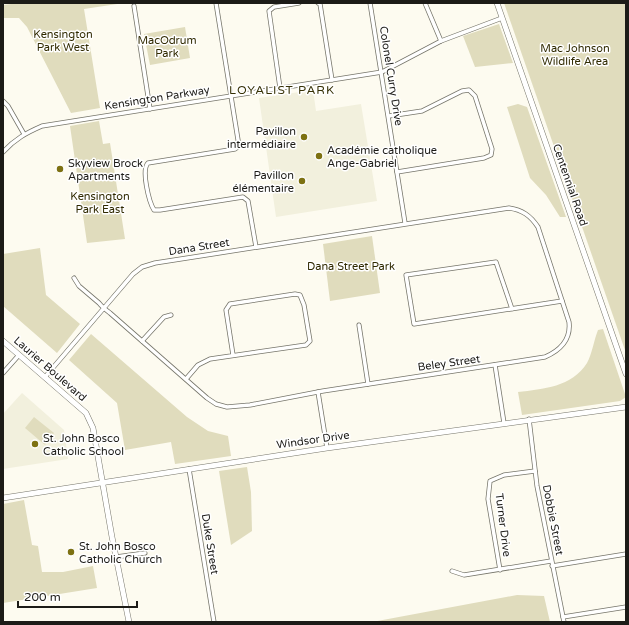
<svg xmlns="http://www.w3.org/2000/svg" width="629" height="625" font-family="'Varela Round',sans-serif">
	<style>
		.built { fill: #f2f0dd }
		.green { fill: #e0dcbd }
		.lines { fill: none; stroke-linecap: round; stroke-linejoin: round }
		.street-casing { stroke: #76756a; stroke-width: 5 }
		.secondary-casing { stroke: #76756a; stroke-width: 6 }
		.street { stroke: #fff; stroke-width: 3.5 }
		.secondary { stroke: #fff; stroke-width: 5 }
		.poi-dot { fill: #7d7112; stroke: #fff; stroke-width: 1.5 }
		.labels { text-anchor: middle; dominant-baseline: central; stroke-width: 3; stroke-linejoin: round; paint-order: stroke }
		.park-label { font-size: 11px; fill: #302a00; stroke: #fff }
		.street-label { font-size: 11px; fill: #1c1b17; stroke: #fff }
		.poi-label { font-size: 11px; fill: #1c1b17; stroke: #fff; text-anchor: start }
		.neighbourhood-label { font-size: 12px; letter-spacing: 1px; fill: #363105; stroke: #fff }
	</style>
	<rect width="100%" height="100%" fill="#fdfbf0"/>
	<!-- built -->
	<g class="built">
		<path d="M 313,90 L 316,111 L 361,104 L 377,201 L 276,217 L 259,98 Z"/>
		<path d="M 22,393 L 64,430 L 68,459 L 3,469 L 3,414 Z"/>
	</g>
	<!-- green -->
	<g class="green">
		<path d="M 19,3 L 124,3 L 84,9 L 100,108 L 71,113 L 27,27 L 19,18 L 3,18 L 3,5 Z"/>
		<path d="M 504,3 L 626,3 L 626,353 Z"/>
		<path d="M 499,24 L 513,63 L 475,67 L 463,36 Z"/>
		<path d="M 185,27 L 190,58 L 150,65 L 144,34 Z"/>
		<path d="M 518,104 L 527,107 L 566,217 L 560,217 L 546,195 L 530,178 L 507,107 Z"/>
		<path d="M 99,121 L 103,144 L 110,143 L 125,239 L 87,243 L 70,126 Z"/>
		<path d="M 372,236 L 380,293 L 330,301 L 323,244 Z"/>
		<path d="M 40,248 L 46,295 L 80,324 L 57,353 L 3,306 L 3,254 Z"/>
		<path d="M 603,329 L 626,397 L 620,401 L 522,415 L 518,392 C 543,389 572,387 587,363 C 592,354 594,340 598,330 Z"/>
		<path d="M 91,334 L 187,417 L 208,431 L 228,436 L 231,456 L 175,464 L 171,442 L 125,450 L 117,403 L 69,360 Z"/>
		<path d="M 34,417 L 54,433 L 45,445 L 25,428 Z"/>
		<path d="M 247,467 L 251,492 L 252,531 L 231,545 L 219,471 Z"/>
		<path d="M 24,500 L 32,545 L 38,546 L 42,572 L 63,572 L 93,566 L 97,588 L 3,603 L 3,504 Z"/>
		<path d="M 517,595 L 544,596 L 550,622 L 372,622 Z"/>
	</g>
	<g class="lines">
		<defs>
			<g id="street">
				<path d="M 216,3 L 239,146 L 235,149 L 148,163 C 141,170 149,202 154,210 L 160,210 L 243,197 L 248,201 L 256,247"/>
				<path d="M 318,3 L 320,4 L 332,80"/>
				<path d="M 370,3 L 405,223"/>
				<path d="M 425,3 L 441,41"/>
				<path d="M 134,6 L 150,109"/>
				<path d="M 280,88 L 269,11 L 274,7 L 299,3"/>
				<path d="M 3,101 L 8,106 L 24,134"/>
				<path d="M 389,116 L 422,111 L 462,91 L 469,90 L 475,96 L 492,149 L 491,155 L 484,158 L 397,172"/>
				<path d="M 3,152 C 15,139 26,133 42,126 L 382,72 L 441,41 L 502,18"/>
				<path d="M 512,309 L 496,262 L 406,275 L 414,324 L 562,301"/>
				<path d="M 359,325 L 368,384"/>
				<path d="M 142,341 L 164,317 L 171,315"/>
				<path d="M 495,365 L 504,423"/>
				<path d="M 3,373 L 19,355"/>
				<path d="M 45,377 L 133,274 L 142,267 L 155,263 L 509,208 C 522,210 530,215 538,227 L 569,322 C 571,339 561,350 545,357 L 323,391 L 250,405 L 227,407 L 216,404 L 207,398 L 110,313 C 106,310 102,307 99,303 L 79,286 L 74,278"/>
				<path d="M 186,379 L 198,365 L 210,359 L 306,345 L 310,341 L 304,305 L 300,295 L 295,294 L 230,304 L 226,310 L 233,355"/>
				<path d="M 318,392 L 327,448"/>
				<path d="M 529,419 L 537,486 L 564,622"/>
				<path d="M 189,469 L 214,622"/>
				<path d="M 116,557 L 145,553"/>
				<path d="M 552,566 L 626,554"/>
				<path d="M 500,570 L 488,499 L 490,481 L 504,475 L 535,471"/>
				<path d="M 452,571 L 464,575 L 551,561"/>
				<path d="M 563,617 L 626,607"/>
			</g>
			<g id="secondary">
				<path d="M 497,3 L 626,374"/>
				<path d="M 3,341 L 86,413 L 93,428 L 112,537 L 129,622"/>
				<path d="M 3,498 L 327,448 L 626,407"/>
			</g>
		</defs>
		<!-- street casing -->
		<use href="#street" class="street-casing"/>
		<!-- secondary casing -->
		<use href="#secondary" class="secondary-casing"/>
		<!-- street -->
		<use href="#street" class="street"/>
		<!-- secondary -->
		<use href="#secondary" class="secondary"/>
	</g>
	<!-- markers -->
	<g class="poi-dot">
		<circle cx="304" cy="137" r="4"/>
		<circle cx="319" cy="156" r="4"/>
		<circle cx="60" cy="169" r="4"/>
		<circle cx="302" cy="181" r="4"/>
		<circle cx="35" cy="444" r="4"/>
		<circle cx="71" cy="552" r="4"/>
	</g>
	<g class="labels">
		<!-- park labels -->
		<g class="park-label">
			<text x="63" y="34">Kensington<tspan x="63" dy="13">Park West</tspan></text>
			<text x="167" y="40">MacOdrum<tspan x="167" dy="13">Park</tspan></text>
			<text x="575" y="48">Mac Johnson<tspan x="575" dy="13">Wildlife Area</tspan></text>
			<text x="100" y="196">Kensington<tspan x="100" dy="13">Park East</tspan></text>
			<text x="351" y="266">Dana Street Park</text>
		</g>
		<!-- street labels -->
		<g class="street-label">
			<text transform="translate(391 76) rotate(81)">Colonel Curry Drive</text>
			<text transform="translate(157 98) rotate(-9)">Kensington Parkway</text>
			<text transform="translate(570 185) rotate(71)">Centennial Road</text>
			<text transform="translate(199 247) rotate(-9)">Dana Street</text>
			<text transform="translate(449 363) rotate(-8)">Beley Street</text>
			<text transform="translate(50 369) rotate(41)">Laurier Boulevard</text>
			<text transform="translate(313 440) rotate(-8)">Windsor Drive</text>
			<text transform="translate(553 520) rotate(79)">Dobbie Street</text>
			<text transform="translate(503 525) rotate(83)">Turner Drive</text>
			<text transform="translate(210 544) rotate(81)">Duke Street</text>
		</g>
		<!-- poi labels -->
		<g class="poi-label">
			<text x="296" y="131" text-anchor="end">Pavillon<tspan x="296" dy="13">intermédiaire</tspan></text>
			<text x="327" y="150">Académie catholique<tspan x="327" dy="13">Ange-Gabriel</tspan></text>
			<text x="68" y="163">Skyview Brock<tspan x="68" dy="13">Apartments</tspan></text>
			<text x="294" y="175" text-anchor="end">Pavillon<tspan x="294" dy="13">élémentaire</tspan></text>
			<text x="43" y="438">St. John Bosco<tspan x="43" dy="13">Catholic School</tspan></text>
			<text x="79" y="546">St. John Bosco<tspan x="79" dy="13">Catholic Church</tspan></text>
		</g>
		<!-- neighbourhood labels -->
		<g class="neighbourhood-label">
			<text x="282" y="90">LOYALIST PARK</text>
		</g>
	</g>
	<!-- border -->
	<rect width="629" height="625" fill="none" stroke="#1c1b17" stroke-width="8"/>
	<!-- scale -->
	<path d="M18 601v6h119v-6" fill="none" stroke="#1c1b17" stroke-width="2"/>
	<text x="24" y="601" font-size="12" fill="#1c1b17" stroke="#ffffff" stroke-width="3" paint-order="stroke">200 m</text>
</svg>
